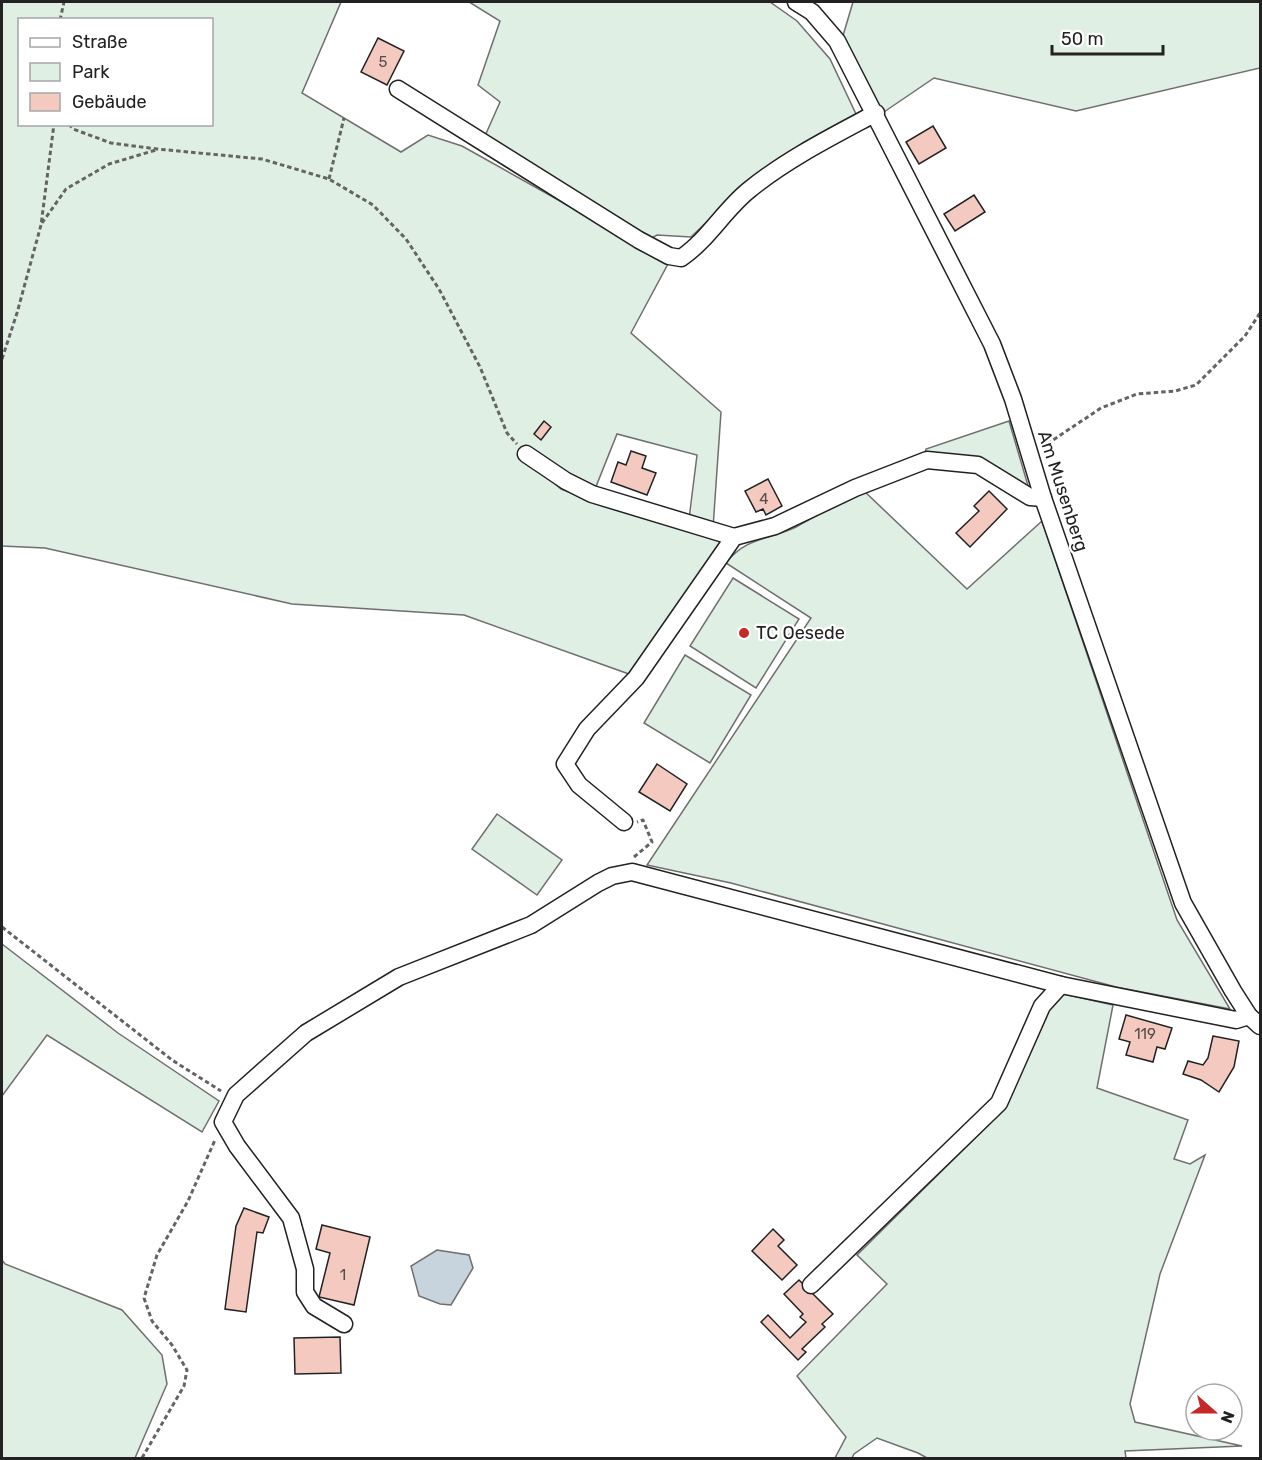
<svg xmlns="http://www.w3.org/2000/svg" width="1262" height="1460" font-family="Rubik,sans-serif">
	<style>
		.green { fill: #e0efe3; stroke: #6f6f6f; stroke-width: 1.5; fill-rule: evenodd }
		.water { fill: #c7d3dd; stroke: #6f6f6f; stroke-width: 1.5 }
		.building { fill: #f3c9c0; stroke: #222; stroke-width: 1.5 }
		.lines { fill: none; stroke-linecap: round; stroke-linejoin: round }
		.minor-casing { stroke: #222; stroke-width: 19 }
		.path { stroke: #646464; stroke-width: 3; stroke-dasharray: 4.5 3; stroke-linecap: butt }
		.minor { stroke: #fff; stroke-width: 16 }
		.poi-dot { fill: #c62828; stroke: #fff; stroke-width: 2 }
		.labels { text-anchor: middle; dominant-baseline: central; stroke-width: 4.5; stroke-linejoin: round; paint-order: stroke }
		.number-label { font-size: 15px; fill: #564c4a }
		.street-label { font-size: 18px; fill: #222; stroke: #fff }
		.poi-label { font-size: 18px; fill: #222; stroke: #fff; text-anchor: start }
	</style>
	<rect width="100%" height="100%" fill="#fff"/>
	<!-- green -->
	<g class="green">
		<path d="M 2,2 L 341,2 L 302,93 L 401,152 L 428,135 L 462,146 L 669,262 L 631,333 L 721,412 L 713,528 L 689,519 L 697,455 L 617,434 L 595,489 L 547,477 L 561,489 L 604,504 L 724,542 L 629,674 L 464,615 L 292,604 L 45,548 L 2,546 ZM 20,20 L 212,20 L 212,124 L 20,124 Z"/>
		<path d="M 469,2 L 770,2 L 797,21 L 830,59 L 856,114 L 749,181 L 691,237 L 657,235 L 652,238 L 485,136 L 500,102 L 478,85 L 500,21 Z"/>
		<path d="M 853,2 L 1260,2 L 1260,68 L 1076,111 L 934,78 L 881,114 L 842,39 Z"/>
		<path d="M 1009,421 L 1029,489 L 924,456 L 926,449 Z"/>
		<path d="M 863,490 L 967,589 L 1042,521 L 1177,920 L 1230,1009 L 1116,987 L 731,883 L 647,865 L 811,618 L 726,563 C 746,537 769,540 796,527 C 818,515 840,502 863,490 Z"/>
		<path d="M 733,578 L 799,619 L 756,688 L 690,646 Z"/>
		<path d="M 685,655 L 751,695 L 710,763 L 644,723 Z"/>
		<path d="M 497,814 L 562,860 L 537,895 L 472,849 Z"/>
		<path d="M 2,944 L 118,1033 L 219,1101 L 202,1132 L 47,1035 L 2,1096 Z"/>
		<path d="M 1064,994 L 1113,1005 L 1097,1088 L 1188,1120 L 1174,1159 L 1190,1164 L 1205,1155 L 1160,1274 L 1130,1404 L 1135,1422 L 1242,1446 L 1125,1451 L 1126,1458 L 927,1458 L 918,1453 L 877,1438 L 854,1454 L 852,1458 L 835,1458 L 846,1437 L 797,1376 L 887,1284 L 857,1255 L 985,1128 L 1047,1012 Z"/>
		<path d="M 2,1260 L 5,1264 L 122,1310 L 162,1355 L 167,1384 L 135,1458 L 2,1458 Z"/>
	</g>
	<!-- water -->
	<path class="water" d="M 437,1250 L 469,1255 L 473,1268 L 451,1305 L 440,1304 L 419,1296 L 411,1266 Z"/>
	<!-- building -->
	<g class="building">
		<path d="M 378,38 L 404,51 L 387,85 L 361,72 Z"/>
		<path d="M 933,126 L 946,148 L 919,164 L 906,142 Z"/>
		<path d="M 974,195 L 985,212 L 955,231 L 944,214 Z"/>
		<path d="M 544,421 L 551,427 L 541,440 L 534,434 Z"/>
		<path d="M 631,451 L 646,456 L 642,468 L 656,473 L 647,495 L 611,482 L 618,462 L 626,465 Z"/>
		<path d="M 768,479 L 782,506 L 766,515 L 763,509 L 756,512 L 745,491 Z"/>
		<path d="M 989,491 L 1007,509 L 970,547 L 956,533 L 979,511 L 974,506 Z"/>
		<path d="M 657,764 L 687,784 L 670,811 L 639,792 Z"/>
		<path d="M 1126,1015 L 1172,1028 L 1165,1049 L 1157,1047 L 1153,1062 L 1126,1055 L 1130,1042 L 1119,1039 Z"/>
		<path d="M 1213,1036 L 1239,1041 L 1234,1067 L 1219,1092 L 1201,1080 L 1183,1074 L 1188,1061 L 1203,1065 L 1208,1058 Z"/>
		<path d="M 244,1208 L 269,1217 L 263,1233 L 257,1232 L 246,1312 L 225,1309 L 236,1226 Z"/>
		<path d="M 322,1225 L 370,1237 L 354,1305 L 319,1297 L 330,1253 L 316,1249 Z"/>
		<path d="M 773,1229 L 784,1240 L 778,1246 L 797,1265 L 782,1280 L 752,1251 Z"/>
		<path d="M 799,1280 L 833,1314 L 822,1324 L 825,1327 L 802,1349 L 806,1352 L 798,1360 L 761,1322 L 768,1315 L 790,1338 L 806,1322 L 800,1317 L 803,1314 L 784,1294 Z"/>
		<path d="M 340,1337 L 341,1373 L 295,1374 L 294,1338 Z"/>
	</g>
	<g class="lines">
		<defs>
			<g id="minor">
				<path d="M 796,2 L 812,12 L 837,41 L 992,344 L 1013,399 L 1043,498 L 1183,903 L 1233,991 L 1249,1016 L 1260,1026"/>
				<path d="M 398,89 L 639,240 L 669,256 L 681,258 C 708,240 724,210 749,190 C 787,159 833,136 876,113"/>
				<path d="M 526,454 L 566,481 L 592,494 L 734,537"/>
				<path d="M 624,822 L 579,785 L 565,764 L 587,729 L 636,678 L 734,537 L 775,526 L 855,488 L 927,460 L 978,465 L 1030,497 L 1043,498"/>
				<path d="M 811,1285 L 999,1103 L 1042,1006 L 1061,985"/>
				<path d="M 344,1324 L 314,1306 L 305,1292 L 305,1269 L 291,1218 L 237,1146 L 223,1122 L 236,1095 L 306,1033 L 399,977 L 531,925 L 598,883 L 612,876 L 632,872 L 1061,985 L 1236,1020 L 1249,1016"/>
			</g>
		</defs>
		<!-- minor casing -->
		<use href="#minor" class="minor-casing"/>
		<!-- path -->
		<g class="path">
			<path d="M 60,20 L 64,2"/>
			<path d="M 69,124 L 73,129 L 111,143 L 157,149 L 262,159 L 329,179 L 373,205 L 406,239 L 439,289 L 480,367 L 507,433 L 517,444"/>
			<path d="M 329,179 L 344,118"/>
			<path d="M 42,223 L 66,189 L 109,164 L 156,150"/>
			<path d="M 2,359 L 17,313 L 41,225 L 54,124"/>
			<path d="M 1041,448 L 1101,408 L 1137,394 L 1175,391 L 1196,385 L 1245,336 L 1260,313"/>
			<path d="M 634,857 L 652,842 L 643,820 L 637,822"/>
			<path d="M 2,927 L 172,1060 L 221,1091"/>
			<path d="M 142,1458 L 184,1386 L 187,1370 L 172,1345 L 152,1321 L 144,1298 L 157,1255 L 188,1201 L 215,1140"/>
		</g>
		<!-- minor -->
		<use href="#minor" class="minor"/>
	</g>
	<!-- markers -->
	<circle class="poi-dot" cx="744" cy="633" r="6"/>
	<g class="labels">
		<!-- number labels -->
		<g class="number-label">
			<text x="383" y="62">5</text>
			<text x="764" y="499">4</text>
			<text x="1145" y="1034">119</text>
			<text x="343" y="1275">1</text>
		</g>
		<!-- street labels -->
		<g class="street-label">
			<text transform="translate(1063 491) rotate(72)">Am Musenberg</text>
		</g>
		<!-- poi labels -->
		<g class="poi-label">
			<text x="756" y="633">TC Oesede</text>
		</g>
	</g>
	<!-- border -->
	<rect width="1262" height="1460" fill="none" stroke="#222222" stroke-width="6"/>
	<!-- legend -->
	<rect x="18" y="18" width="195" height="108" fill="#ffffff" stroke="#a7a7a7" stroke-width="1.5"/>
	<rect x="30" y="38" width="30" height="9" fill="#ffffff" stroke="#a7a7a7" stroke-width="1.5"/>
	<text x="72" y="48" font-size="18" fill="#222222">Straße</text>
	<rect x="30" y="63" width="30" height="18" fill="#e0efe3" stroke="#a7a7a7" stroke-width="1.5"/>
	<text x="72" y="78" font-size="18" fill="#222222">Park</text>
	<rect x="30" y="93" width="30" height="18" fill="#f3c9c0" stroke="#a7a7a7" stroke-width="1.5"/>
	<text x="72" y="108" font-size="18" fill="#222222">Gebäude</text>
	<!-- north arrow -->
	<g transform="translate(1214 1412) rotate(111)"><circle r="28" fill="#ffffff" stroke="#a7a7a7" stroke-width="1.5"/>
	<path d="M0-4.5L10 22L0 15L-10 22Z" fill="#c62828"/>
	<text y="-9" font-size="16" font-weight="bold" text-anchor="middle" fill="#222222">N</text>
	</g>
	<!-- scale -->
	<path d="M1052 45v9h111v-9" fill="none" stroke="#222222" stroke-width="3"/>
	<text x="1061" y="45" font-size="18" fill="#222222" stroke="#ffffff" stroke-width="4.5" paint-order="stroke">50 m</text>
</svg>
